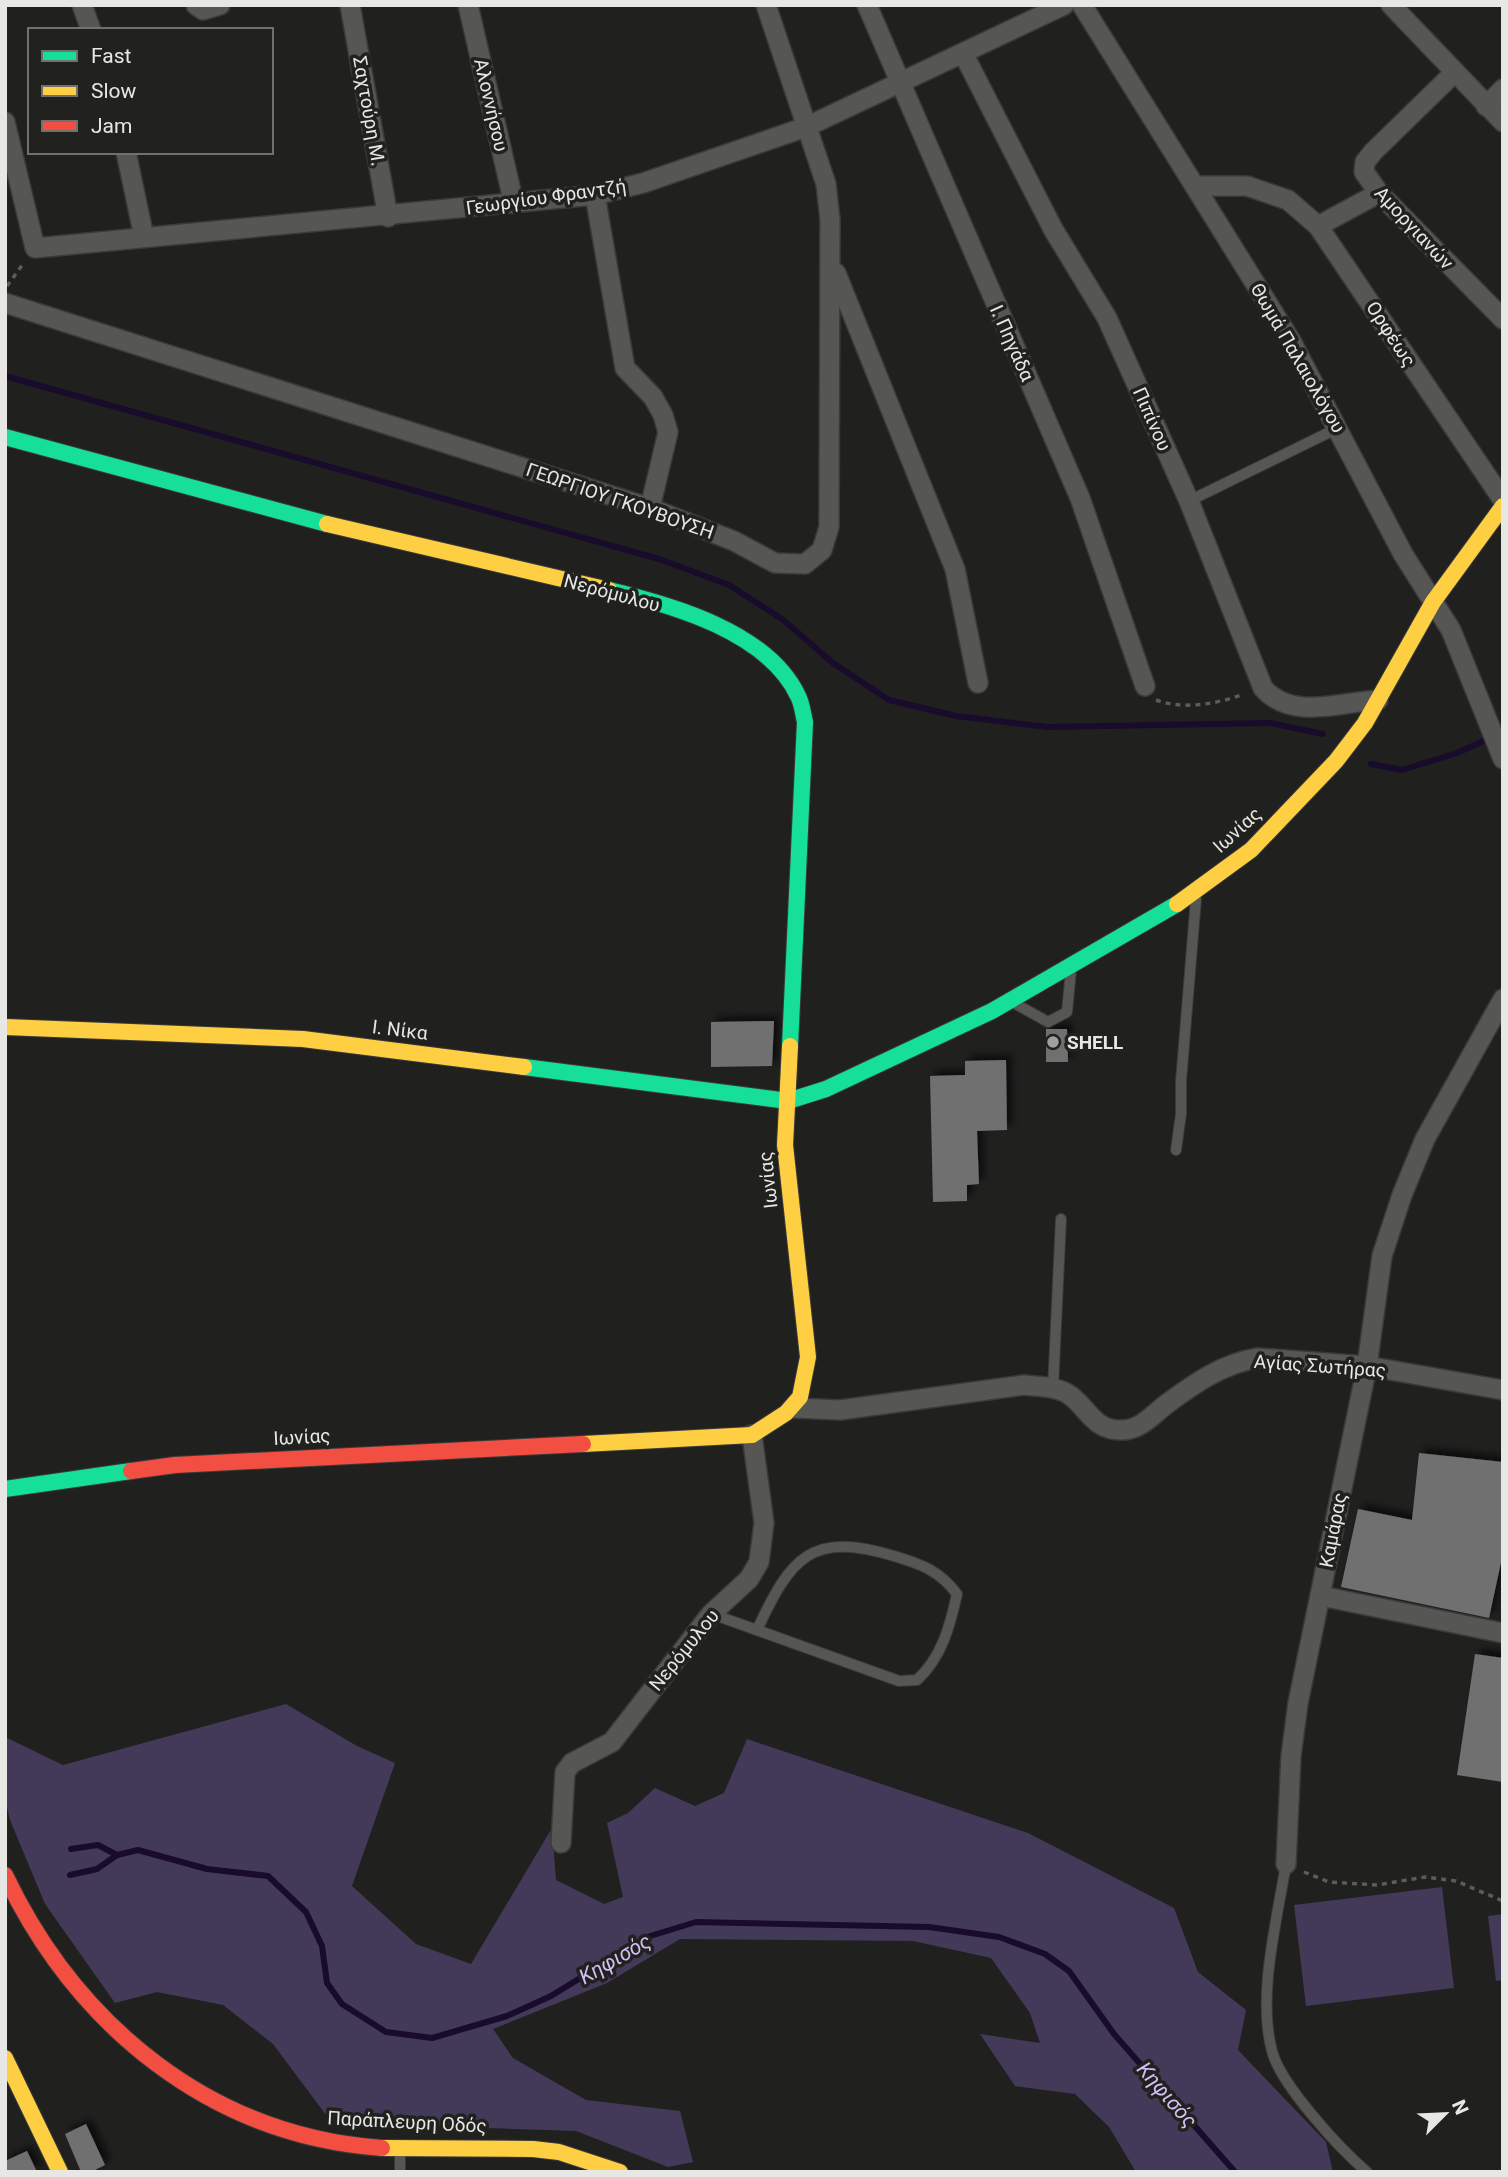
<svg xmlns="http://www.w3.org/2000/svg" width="1508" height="2177" font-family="Roboto,sans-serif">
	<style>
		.green { fill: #433959 }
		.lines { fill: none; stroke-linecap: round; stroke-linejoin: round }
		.stream { stroke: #190b2b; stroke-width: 6 }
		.building { fill: #70706f; filter: url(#shadow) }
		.lane-casing { stroke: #3a3a39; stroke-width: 12 }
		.street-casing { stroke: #3a3a39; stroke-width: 22 }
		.fast-casing { stroke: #3a3a39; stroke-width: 18 }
		.slow-casing { stroke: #3a3a39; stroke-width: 18 }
		.jam-casing { stroke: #3a3a39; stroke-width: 18 }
		.path { stroke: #5c5c5a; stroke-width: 3.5; stroke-dasharray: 5 5; stroke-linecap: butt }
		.lane { stroke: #565655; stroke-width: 10 }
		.street { stroke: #565655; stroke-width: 19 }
		.fast { stroke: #16e098; stroke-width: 16 }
		.slow { stroke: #ffcf43; stroke-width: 16 }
		.jam { stroke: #f24e42; stroke-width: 16 }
		.poi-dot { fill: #a1a2a0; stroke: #21211e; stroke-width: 2.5 }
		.labels { text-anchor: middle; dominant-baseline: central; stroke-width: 7; stroke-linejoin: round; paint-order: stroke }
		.street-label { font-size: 19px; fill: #e7e8e5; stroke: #21211e }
		.poi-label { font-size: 19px; font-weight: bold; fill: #e7e8e5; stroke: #21211e; text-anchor: start }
		.water-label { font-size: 21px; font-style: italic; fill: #d1c0f7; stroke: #21211e }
	</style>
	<defs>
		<filter id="shadow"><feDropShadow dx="5.5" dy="-5.5" stdDeviation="3.5" flood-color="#0009"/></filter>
	</defs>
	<rect width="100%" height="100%" fill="#20201f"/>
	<!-- green -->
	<g class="green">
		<path d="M 286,1704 L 357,1746 L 395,1763 L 352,1886 L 416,1944 L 471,1964 L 552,1828 L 556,1880 L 604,1904 L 623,1897 L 607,1823 L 628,1813 L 655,1788 L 695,1806 L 724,1793 L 747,1739 L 1028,1833 L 1174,1908 L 1198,1972 L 1246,2010 L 1238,2050 L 1326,2142 L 1333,2172 L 1136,2172 L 1109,2127 L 1075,2094 L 1015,2086 L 980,2034 L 1040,2043 L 1030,2013 L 991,1958 L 913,1941 L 680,1939 L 607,1983 L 493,2029 L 513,2058 L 586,2100 L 680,2111 L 693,2162 L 668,2167 L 576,2131 L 332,2123 L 273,2044 L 223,2005 L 157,1992 L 115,2003 L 45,1904 L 10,1820 L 5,1799 L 5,1737 L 63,1765 Z"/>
		<path d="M 1442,1887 L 1454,1988 L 1306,2006 L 1294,1905 Z"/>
		<path d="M 1503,1914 L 1503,1980 L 1496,1981 L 1488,1916 Z"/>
	</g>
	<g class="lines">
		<!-- stream -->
		<g class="stream">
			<path d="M 5,376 L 659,559 L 729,585 L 782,619 L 833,663 L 889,700 L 956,716 L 1048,727 L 1270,723 L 1323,734"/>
			<path d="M 1371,764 L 1402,770 L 1457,753 L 1503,732"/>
			<path d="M 71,1849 L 98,1845 L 117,1855"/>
			<path d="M 70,1875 L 97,1869 L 117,1855 L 138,1850 L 207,1869 L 268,1876 L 306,1912 L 322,1946 L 327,1983 L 342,2004 L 386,2032 L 432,2038 L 507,2016 L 551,1996 L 647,1937 L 696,1922 L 929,1927 L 999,1937 L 1045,1954 L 1069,1971 L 1114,2034 L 1235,2172"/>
		</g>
	</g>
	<!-- building -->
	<g class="building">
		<path d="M 774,1021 L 772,1066 L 711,1067 L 711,1022 Z"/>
		<path d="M 1046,1029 L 1067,1029 L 1068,1062 L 1046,1062 Z"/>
		<path d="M 1006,1060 L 1007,1130 L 977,1131 L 979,1184 L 967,1185 L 967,1201 L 933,1202 L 930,1076 L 965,1075 L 965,1061 Z"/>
		<path d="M 1419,1453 L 1503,1462 L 1503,1553 L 1489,1618 L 1341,1587 L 1358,1509 L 1412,1520 Z"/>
		<path d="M 1475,1654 L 1503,1658 L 1503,1782 L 1457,1775 Z"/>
		<path d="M 86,2124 L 105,2165 L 91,2172 L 81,2172 L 65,2134 Z"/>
		<path d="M 27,2151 L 37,2172 L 5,2172 L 5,2161 Z"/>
	</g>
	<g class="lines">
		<defs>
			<g id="lane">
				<path d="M 1189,501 L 1338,428"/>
				<path d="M 1014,1003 L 1048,1022 L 1067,1012 L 1071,970"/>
				<path d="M 1176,1150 L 1181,1114 L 1181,1081 L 1196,899"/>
				<path d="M 1053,1388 L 1061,1219"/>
				<path d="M 712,1614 L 899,1681 L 917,1680 C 942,1657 950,1626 957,1594 C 940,1571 921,1564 894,1556 C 811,1531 791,1557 757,1630"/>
				<path d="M 1286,1864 C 1277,1920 1257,1996 1272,2051 C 1280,2084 1340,2149 1367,2172"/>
				<path d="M 400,2151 L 400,2172"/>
			</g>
			<g id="street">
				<path d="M 82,5 L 91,30"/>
				<path d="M 196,5 L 203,10 L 220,5"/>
				<path d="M 350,5 L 388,217"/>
				<path d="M 468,5 L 514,204"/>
				<path d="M 867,5 L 1080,498 L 1145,686"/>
				<path d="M 1082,5 L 1291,341 L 1403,554 L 1451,630 L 1503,759"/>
				<path d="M 1391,5 L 1503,122"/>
				<path d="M 963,53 L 1053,229 L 1107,318 L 1189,501 L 1263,688 C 1292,721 1340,702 1378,700"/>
				<path d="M 1454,73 L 1373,152 L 1365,162 L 1364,172 L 1379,193 L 1503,319"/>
				<path d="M 1486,106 L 1503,89"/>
				<path d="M 5,122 L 35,248 L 595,195 L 643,183 L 806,127 L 1064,5"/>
				<path d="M 126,152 L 144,237"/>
				<path d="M 1195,186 L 1247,186 L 1288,200 L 1318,226"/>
				<path d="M 1379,193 L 1318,226 L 1503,500"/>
				<path d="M 595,195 L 625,368 L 653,397 L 663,415 L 668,432 L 650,508"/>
				<path d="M 836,273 L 955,569 L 978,683"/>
				<path d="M 5,303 L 650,508 L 734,541 L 775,563 L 805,564 L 822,550 L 829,527 L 830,220 L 826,184 L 766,5"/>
				<path d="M 795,1408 L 840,1410 L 1024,1385 C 1039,1387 1058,1386 1071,1396 C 1089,1410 1095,1431 1122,1430 C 1141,1430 1153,1414 1168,1403 C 1195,1383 1224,1363 1258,1358 L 1367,1366 L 1503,1390"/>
				<path d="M 1321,1596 L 1503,1633"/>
				<path d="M 561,1843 L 565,1772 L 572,1763 L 612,1742 L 711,1614 L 749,1579 L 759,1562 L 764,1523 L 752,1435"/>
				<path d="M 1286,1864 L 1291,1756 L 1298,1703 L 1367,1366 L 1382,1256 L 1402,1195 L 1425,1139 L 1503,999"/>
			</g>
			<g id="fast">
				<path d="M 5,437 L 327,524"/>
				<path d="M 609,590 C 672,605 768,632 798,696 C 802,703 803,714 805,722 L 790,1046"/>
				<path d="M 524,1067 L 788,1101 L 826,1089 L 992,1011 L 1177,904"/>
				<path d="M 5,1489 L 131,1471"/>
			</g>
			<g id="slow">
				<path d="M 327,524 L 609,590"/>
				<path d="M 1177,904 L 1251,850 L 1336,761 L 1365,723 L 1433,602 L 1503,506"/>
				<path d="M 5,1027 L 303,1039 L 524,1067"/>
				<path d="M 583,1444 L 752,1435 L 786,1413 L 800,1397 L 808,1357 L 785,1145 L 790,1046"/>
				<path d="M 5,2058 L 60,2172"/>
				<path d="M 382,2148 L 533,2149 L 559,2152 L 620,2172"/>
			</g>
			<g id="jam">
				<path d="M 131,1471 L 175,1465 L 583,1444"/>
				<path d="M 5,1875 C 77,2026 211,2136 382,2148"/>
			</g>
		</defs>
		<!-- lane casing -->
		<use href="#lane" class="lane-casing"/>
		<!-- street casing -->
		<use href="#street" class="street-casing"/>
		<!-- fast casing -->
		<use href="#fast" class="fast-casing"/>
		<!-- slow casing -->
		<use href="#slow" class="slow-casing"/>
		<!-- jam casing -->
		<use href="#jam" class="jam-casing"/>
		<!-- path -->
		<g class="path">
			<path d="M 7,286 L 23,264"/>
			<path d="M 1156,700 C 1183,710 1217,704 1244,694"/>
			<path d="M 1304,1872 L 1329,1882 L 1377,1885 L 1425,1877 L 1456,1881 L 1503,1901"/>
		</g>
		<!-- lane -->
		<use href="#lane" class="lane"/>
		<!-- street -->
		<use href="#street" class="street"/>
		<!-- fast -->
		<use href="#fast" class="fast"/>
		<!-- slow -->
		<use href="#slow" class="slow"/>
		<!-- jam -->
		<use href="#jam" class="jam"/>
	</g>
	<!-- markers -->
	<circle class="poi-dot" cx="1053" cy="1042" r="7"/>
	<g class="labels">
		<!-- street labels -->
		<g class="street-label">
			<text transform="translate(491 105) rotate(77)">Αλοννήσου</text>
			<text transform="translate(369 111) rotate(80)">Σαχτούρη Μ.</text>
			<text transform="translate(546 197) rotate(-8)">Γεωργίου Φραντζή</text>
			<text transform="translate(1414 228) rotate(47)">Αμοργιανών</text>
			<text transform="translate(1391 334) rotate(57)">Ορφέως</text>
			<text transform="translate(1012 343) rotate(66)">Ι. Πηγάδα</text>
			<text transform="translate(1298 358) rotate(60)">Θωμά Παλαιολόγου</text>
			<text transform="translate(1152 419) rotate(66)">Πιπίνου</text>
			<text transform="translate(620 501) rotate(19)">ΓΕΩΡΓΙΟΥ ΓΚΟΥΒΟΥΣΗ</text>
			<text transform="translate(612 593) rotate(15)">Νερόμυλου</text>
			<text transform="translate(1237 830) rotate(-42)">Ιωνίας</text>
			<text transform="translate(400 1030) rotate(7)">Ι. Νίκα</text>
			<text transform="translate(768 1180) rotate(-96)">Ιωνίας</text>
			<text transform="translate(1320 1366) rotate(4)">Αγίας Σωτήρας</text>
			<text transform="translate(302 1437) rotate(-3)">Ιωνίας</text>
			<text transform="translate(1333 1530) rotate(-79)">Καμάρας</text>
			<text transform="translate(684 1650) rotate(-51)">Νερόμυλου</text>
			<text transform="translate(407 2122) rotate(3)">Παράπλευρη Οδός</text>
		</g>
		<!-- poi labels -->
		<g class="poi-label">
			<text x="1067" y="1042">SHELL</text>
		</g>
		<!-- water labels -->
		<g class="water-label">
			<text transform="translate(615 1959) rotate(-30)">Κηφισός</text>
			<text transform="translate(1167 2095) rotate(49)">Κηφισός</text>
		</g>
	</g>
	<!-- border -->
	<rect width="1508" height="2177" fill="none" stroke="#e7e8e5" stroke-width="14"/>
	<!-- legend -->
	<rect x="28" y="28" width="245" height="126" fill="#21211e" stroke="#70716e" stroke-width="2"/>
	<rect x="42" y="51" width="35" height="10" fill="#16e098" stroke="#70716e" stroke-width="2"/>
	<text x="91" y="63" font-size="21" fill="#e7e8e5">Fast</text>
	<rect x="42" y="86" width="35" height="10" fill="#ffcf43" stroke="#70716e" stroke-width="2"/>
	<text x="91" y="98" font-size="21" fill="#e7e8e5">Slow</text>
	<rect x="42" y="121" width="35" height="10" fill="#f24e42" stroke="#70716e" stroke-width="2"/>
	<text x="91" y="133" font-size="21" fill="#e7e8e5">Jam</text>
	<!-- north arrow -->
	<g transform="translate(1445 2114) rotate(66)" stroke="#21211e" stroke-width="5" paint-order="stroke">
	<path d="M0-5L12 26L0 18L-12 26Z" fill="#e7e8e5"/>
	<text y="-10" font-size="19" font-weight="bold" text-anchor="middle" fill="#e7e8e5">N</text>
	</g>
</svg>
